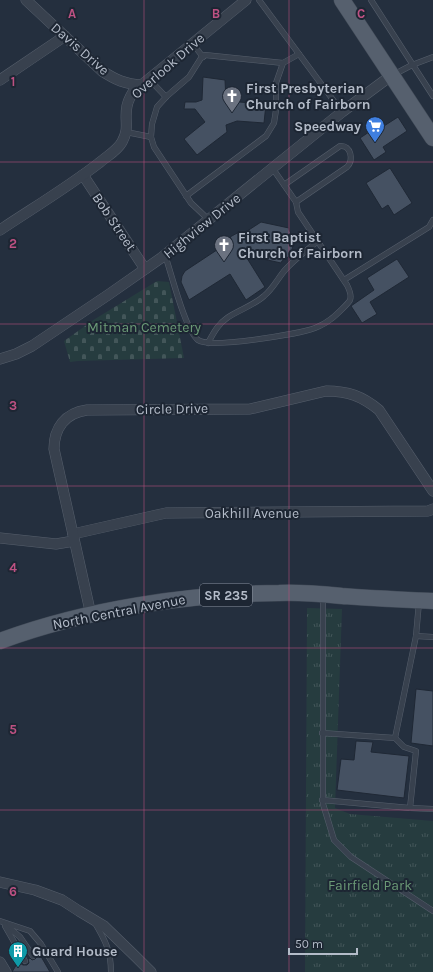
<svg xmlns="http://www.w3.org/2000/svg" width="433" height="972" font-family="Karla,sans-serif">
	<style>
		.cemetery { fill: url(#cemetery-stones) }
		.park { fill: url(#park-tufts) }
		.building { fill: #455162; stroke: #1f2835 }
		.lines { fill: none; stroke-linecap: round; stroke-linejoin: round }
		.lane-casing { stroke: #565f6c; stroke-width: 6 }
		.street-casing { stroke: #565f6c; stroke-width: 11 }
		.primary-casing { stroke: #414a57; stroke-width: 17 }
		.lane { stroke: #38414e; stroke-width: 5 }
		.street { stroke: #38414e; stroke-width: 10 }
		.primary { stroke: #56606e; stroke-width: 16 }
		.grid { fill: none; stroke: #bd5182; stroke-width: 1; stroke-opacity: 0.55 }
		.labels { text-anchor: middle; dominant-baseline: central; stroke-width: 4; stroke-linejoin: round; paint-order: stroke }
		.shield { fill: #1d2633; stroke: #878f9c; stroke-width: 1 }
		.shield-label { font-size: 13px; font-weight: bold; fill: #b4bcc9 }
		.street-label { font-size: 14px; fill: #b4bcc9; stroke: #1d2633 }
		.poi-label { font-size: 14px; font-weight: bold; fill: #b4bcc9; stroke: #1d2633; text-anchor: start }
		.park-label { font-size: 14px; fill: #6b9a76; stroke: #1d2633 }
		.grid-label { font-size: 13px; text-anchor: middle; font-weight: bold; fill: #bd5182; stroke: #1d2633; stroke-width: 4; stroke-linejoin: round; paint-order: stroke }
	</style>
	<defs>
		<pattern id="cemetery-stones" width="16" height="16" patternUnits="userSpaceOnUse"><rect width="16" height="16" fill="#263c3f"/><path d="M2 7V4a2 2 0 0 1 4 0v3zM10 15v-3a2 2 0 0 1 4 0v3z" fill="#435659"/></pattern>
		<pattern id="park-tufts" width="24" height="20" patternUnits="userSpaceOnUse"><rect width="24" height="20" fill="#263c3f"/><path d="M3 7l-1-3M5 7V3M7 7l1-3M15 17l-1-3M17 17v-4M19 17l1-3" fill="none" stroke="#435659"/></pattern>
	</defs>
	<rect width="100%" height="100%" fill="#242f3e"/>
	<!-- cemetery -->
	<path class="cemetery" d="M 157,281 L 169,282 L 184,358 L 78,361 L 70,362 L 64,341 L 95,319 Z"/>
	<!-- park -->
	<path class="park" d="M 307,608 L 342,609 L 335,808 L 350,814 L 433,821 L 433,972 L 305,972 Z"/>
	<!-- building -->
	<g class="building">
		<path d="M 203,77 L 225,80 L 226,101 L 266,104 L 264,123 L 237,121 L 226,125 L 227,132 L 197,155 L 184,139 L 205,122 L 195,109 L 184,109 L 185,102 L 196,102 L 202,100 Z"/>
		<path d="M 398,117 L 407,131 L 383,147 L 386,152 L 374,160 L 360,138 L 372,130 L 373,133 Z"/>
		<path d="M 390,168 L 412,203 L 394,215 L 388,205 L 382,209 L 366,183 Z"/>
		<path d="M 261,222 L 289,228 L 289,230 L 294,239 L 291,255 L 282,261 L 281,263 L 245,255 L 265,287 L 246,300 L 230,274 L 189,300 L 181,282 L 182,276 L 185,271 L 232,240 L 230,237 L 239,232 L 241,235 Z"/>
		<path d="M 397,259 L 409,277 L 370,302 L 377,314 L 362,323 L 351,306 L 374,290 L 367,278 Z"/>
		<path d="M 416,689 L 433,691 L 433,746 L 411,743 Z"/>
		<path d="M 356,741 L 373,742 L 371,752 L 409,756 L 404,798 L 337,790 L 341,759 L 354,760 Z"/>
		<path d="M 39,953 L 50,972 L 12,972 L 18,962 L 23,965 L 27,965 L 29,963 L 28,959 L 30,958 L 32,960 L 35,959 L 37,957 L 37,954 Z"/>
	</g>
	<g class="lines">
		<defs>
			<g id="lane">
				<path d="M 259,0 L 342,112"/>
				<path d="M 371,0 L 433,96"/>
				<path d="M 193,44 L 203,57"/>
				<path d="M 393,75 L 412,65 L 433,57"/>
				<path d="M 149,79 L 166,97"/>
				<path d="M 126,132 L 151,137"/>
				<path d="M 273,169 L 296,202 L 347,167 C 354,160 351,145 340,146 L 284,185"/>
				<path d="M 186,196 L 266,136 L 274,123 L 276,110 L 276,83 L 283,63"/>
				<path d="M 209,220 L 191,203 L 154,147 L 151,137 L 152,124 L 157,107 L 167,96 L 189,77 L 201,58 L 205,55 L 283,63 L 299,54"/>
				<path d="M 165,255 C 171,272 185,330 198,340 C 210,349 299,334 315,328 C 320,326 326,323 331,319 C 334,317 349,303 350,300 C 352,295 349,289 347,285 L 298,212 L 296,202"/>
				<path d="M 344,280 L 429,227 L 433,220"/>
				<path d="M 208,343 C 213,334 218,324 227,318 C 238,310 253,306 264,296 C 273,289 278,278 285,270 C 295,259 307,250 318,241"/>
				<path d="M 323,597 L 323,804 L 334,840 L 351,857 L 433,911"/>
				<path d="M 419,602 L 416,636 L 433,637"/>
				<path d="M 322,733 L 395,738 L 404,747 L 416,751 L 410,808 L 322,800"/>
				<path d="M 395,738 L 416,636"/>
				<path d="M 410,808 L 433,809"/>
				<path d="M 0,921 L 30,931 L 41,944 L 58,972"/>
				<path d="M 95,923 C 105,940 111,951 111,972"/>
				<path d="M 5,924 L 20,937 L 33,956"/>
				<path d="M 5,926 L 25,961"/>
			</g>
			<g id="street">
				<path d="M 26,0 L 102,71 C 116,80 125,84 141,85"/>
				<path d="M 0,80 L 65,36"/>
				<path d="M 83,175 L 145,269"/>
				<path d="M 0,230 C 33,208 68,187 99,163 C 107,156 117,151 122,142 C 130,128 124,120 127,106 C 128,101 130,97 133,92 L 246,0"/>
				<path d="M 0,359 L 16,354 L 32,346 L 108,295 L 161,258 L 342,112 L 392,75"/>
				<path d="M 73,534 L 166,513 L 428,511 L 433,509"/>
				<path d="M 0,538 L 56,544 L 74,541"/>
				<path d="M 91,615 L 54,449 C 54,428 65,413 87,410 L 250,409 L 326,391 C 348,391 362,396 379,410 L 433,491"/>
				<path d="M 0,882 L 35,890 L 62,900 L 79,911 L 104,926 L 136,957 L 151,972"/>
				<path d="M 0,962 L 6,972"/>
			</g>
			<g id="primary">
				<path d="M 342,0 L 433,138"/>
				<path d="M 0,641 C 87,609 187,594 279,593 C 300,592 321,594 342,596 C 373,598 403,600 433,601"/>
			</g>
		</defs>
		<!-- lane casing -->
		<use href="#lane" class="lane-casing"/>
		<!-- street casing -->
		<use href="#street" class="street-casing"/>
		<!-- primary casing -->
		<use href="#primary" class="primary-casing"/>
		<!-- lane -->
		<use href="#lane" class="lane"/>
		<!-- street -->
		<use href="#street" class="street"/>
		<!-- primary -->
		<use href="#primary" class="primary"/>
	</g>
	<!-- grid -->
	<path class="grid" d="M 144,0 L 144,972M 289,0 L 289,972M 0,162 L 433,162M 0,324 L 433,324M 0,486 L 433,486M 0,648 L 433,648M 0,810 L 433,810"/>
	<!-- icons -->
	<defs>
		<symbol id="church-pin" viewBox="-11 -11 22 30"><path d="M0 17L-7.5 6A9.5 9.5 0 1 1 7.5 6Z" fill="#6b7280" stroke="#1d2633"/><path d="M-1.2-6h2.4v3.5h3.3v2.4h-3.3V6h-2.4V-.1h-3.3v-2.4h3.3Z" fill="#fff"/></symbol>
		<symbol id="supermarket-pin" viewBox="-11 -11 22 30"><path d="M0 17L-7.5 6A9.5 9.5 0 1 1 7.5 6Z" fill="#3f7fe0" stroke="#1d2633"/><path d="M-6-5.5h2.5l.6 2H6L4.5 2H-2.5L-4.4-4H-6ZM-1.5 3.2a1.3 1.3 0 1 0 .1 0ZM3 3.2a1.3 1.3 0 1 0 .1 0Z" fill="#fff"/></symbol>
		<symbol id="building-pin" viewBox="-11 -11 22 30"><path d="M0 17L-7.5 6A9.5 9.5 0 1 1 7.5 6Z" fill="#0f9aa8" stroke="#1d2633"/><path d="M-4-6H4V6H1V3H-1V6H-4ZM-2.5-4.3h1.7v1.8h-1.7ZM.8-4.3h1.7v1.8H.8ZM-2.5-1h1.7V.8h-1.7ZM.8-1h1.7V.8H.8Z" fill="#fff"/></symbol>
	</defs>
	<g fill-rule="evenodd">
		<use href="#church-pin" x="221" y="85" width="22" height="30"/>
		<use href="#supermarket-pin" x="364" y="115" width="22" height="30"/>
		<use href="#church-pin" x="213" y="234" width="22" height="30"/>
		<use href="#building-pin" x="7" y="940" width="22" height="30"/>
	</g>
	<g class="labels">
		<!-- shield labels -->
		<rect class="shield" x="200" y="584" width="52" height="22" rx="3"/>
		<g class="shield-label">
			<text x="226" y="595">SR 235</text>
		</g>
		<!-- street labels -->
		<g class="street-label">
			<text transform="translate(80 49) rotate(41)">Davis Drive</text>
			<text transform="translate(168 66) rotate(-41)">Overlook Drive</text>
			<text transform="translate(114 222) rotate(56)">Bob Street</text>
			<text transform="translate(202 226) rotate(-39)">Highview Drive</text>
			<text transform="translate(172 409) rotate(-1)">Circle Drive</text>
			<text x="252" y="513">Oakhill Avenue</text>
			<text transform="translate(119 612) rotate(-11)">North Central Avenue</text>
		</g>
		<!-- poi labels -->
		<g class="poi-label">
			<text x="246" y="88">First Presbyterian<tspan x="246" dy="16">Church of Fairborn</tspan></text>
			<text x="361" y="126" text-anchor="end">Speedway</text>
			<text x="238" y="237">First Baptist<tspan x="238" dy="16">Church of Fairborn</tspan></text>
			<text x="32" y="951">Guard House</text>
		</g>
		<!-- park labels -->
		<g class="park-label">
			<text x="144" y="327">Mitman Cemetery</text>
			<text x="370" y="885">Fairfield Park</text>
		</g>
	</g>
	<g class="grid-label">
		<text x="72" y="18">A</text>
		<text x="216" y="18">B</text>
		<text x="361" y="18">C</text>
		<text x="13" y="86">1</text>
		<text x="13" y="248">2</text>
		<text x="13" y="410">3</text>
		<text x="13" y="572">4</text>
		<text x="13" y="734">5</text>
		<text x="13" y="896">6</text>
	</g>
	<!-- scale -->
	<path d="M289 948v6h68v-6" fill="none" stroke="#b4bcc9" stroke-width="2"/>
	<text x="295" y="948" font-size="12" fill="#b4bcc9" stroke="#1d2633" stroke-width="3" paint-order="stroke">50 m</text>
</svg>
